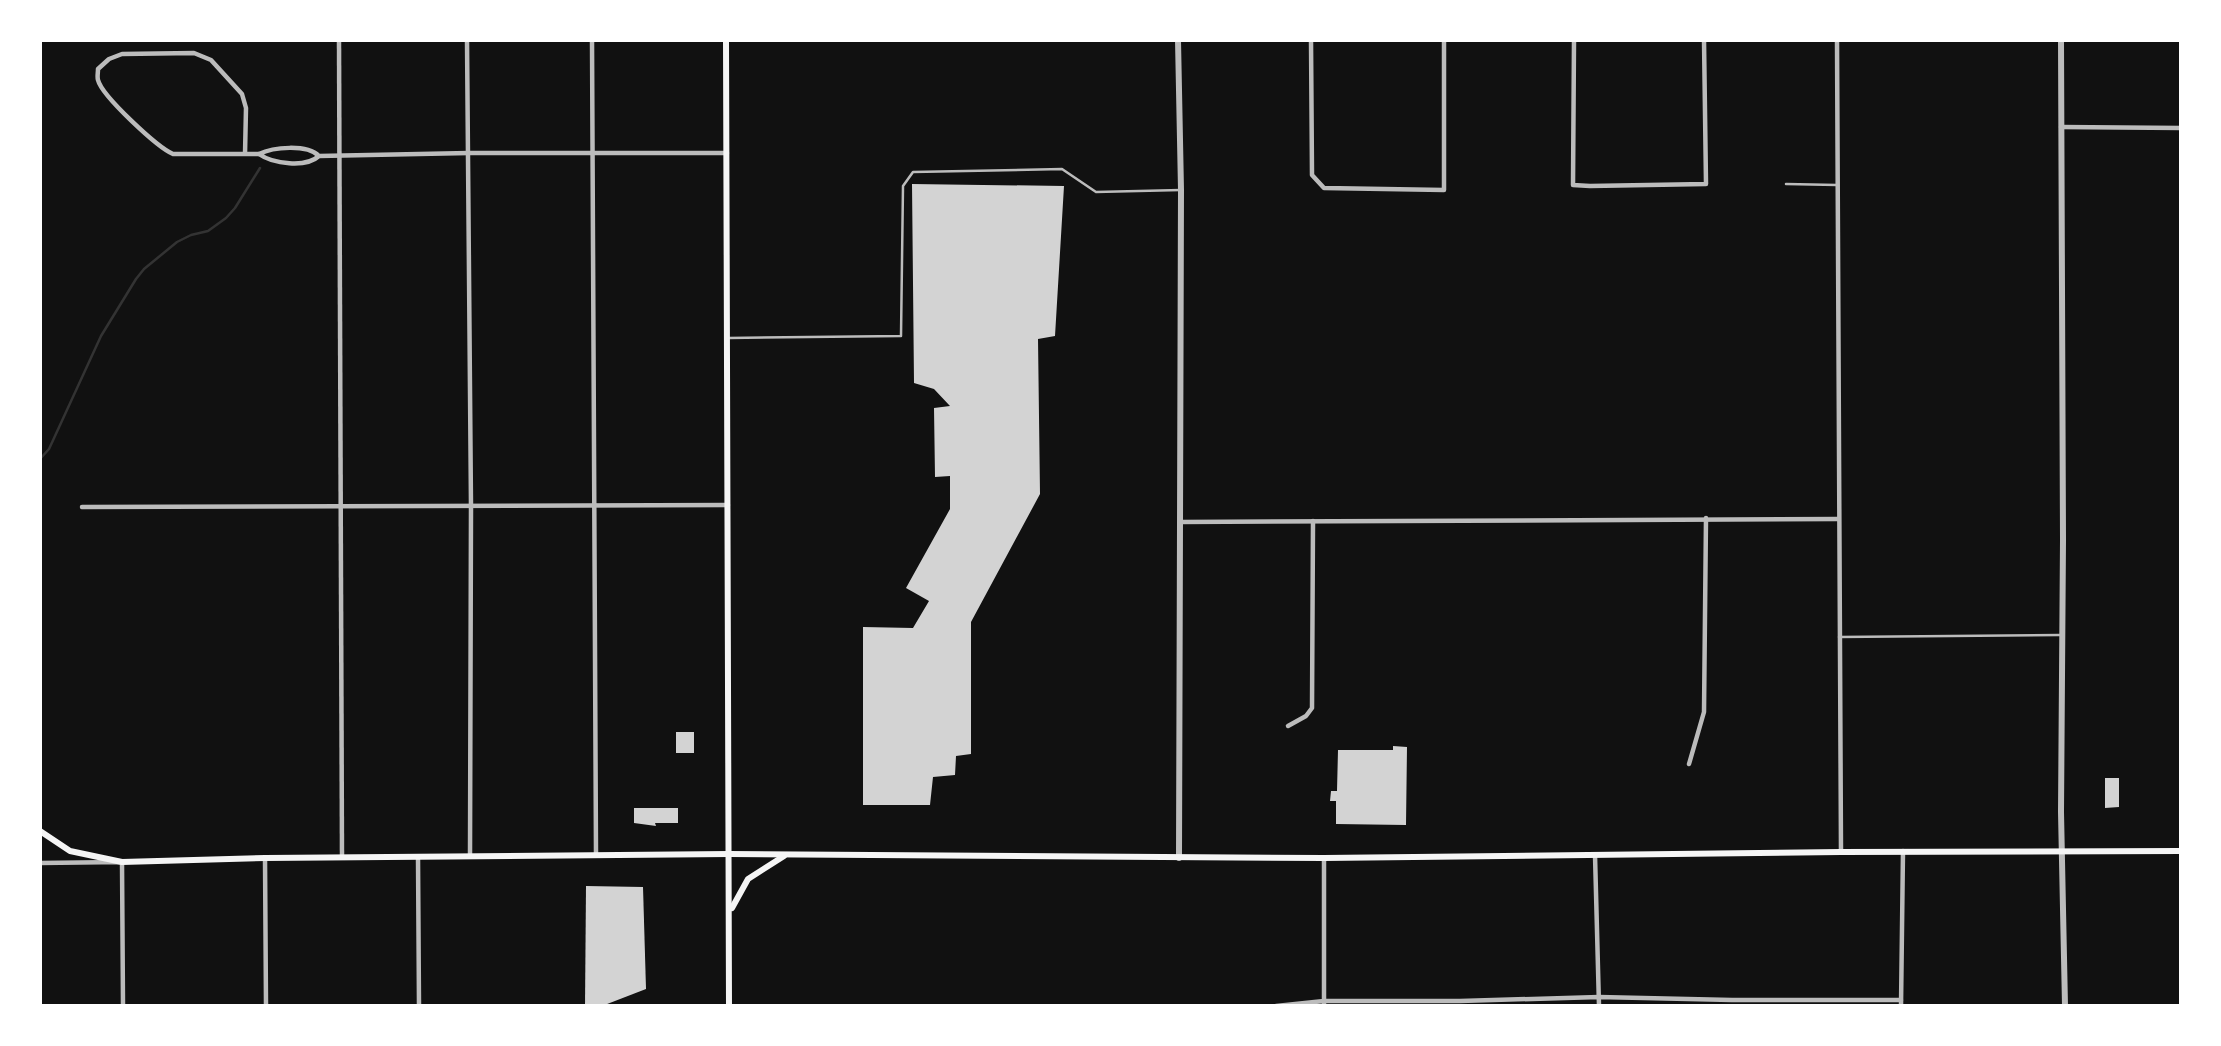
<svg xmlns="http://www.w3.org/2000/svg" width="2221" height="1046" font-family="'Alegreya Sans',sans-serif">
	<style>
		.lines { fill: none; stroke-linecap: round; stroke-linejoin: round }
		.stream { stroke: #333; stroke-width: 2.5 }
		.building { fill: #d3d3d3 }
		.service { stroke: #bcbcbc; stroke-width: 2.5 }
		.minor { stroke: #bcbcbc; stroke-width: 4.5 }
		.tertiary { stroke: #bcbcbc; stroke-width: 6 }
		.secondary { stroke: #f5f5f5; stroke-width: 6 }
	</style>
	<rect width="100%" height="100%" fill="#111"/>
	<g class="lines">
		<!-- stream -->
		<path class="stream" d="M 40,459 L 49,449 L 101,336 L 136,279 L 144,269 L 177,242 L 191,235 L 208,231 L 226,218 L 235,208 L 260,168"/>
	</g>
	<!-- building -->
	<g class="building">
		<path d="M 912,184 L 1064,186 L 1055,336 L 1038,339 L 1040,494 L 971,622 L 971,754 L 956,756 L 955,775 L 933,777 L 930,805 L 863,805 L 863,627 L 913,628 L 929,601 L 906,588 L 950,509 L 950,476 L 935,477 L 934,408 L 950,406 L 934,389 L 914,383 Z"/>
		<rect x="676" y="732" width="18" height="21"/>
		<path d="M 1393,746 L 1407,747 L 1406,825 L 1336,824 L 1336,801 L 1330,801 L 1331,791 L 1337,791 L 1338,750 L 1393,750 Z"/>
		<path d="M 2105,778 L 2119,778 L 2119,807 L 2105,808 Z"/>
		<path d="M 634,808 L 678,808 L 678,823 L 655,823 L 656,826 L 634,823 Z"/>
		<path d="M 586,886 L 643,887 L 646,989 L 602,1006 L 585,1006 Z"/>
	</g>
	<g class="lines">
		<!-- service -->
		<g class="service">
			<path d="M 1786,184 L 1837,185"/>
			<path d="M 728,338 L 901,336 L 903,186 L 913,172 L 1062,169 L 1096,192 L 1181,190"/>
			<path d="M 1839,637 L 2060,635"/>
		</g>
		<!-- minor -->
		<g class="minor">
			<path d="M 339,40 L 342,857"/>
			<path d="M 467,40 L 471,506 L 470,856"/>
			<path d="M 592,40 L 596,855"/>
			<path d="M 1311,40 L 1312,175 L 1324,188 L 1444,190 L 1444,40"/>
			<path d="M 1574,40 L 1573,185 L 1590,186 L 1706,184 L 1704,40"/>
			<path d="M 1837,40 L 1841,852"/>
			<path d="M 2061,127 L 2181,128"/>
			<path d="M 245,154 L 246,108 L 242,94 L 211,60 L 194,53 L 122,54 L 109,59 L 98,69 C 98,73 97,77 98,80 C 102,96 157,147 173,154 L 259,154"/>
			<path d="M 319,156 C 306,168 273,164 259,154 C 273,147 307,144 319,156 L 469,153 L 727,153"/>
			<path d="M 82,507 L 728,505"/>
			<path d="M 1180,522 L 1838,519"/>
			<path d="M 1288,726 L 1306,716 L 1312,708 L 1313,521"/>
			<path d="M 1689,764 L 1704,712 L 1706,518"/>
			<path d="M 1595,855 L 1599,1006"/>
			<path d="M 418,857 L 419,1006"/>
			<path d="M 265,858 L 266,1006"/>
			<path d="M 40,863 L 122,862 L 123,1006"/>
			<path d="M 1276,1006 L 1324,1001 L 1460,1001 L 1599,997 L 1732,1000 L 1901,1000"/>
			<path d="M 1324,1006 L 1324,858"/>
			<path d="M 1901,1006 L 1903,851"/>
		</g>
		<!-- tertiary -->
		<g class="tertiary">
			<path d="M 1178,40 L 1181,190 L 1179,858"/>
			<path d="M 2061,40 L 2063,540 L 2061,812 L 2065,1006"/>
		</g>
		<!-- secondary -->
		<g class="secondary">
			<path d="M 726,40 L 729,1006"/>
			<path d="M 40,831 L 70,851 L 122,862 L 265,858 L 729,854 L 1324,858 L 1841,852 L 2181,851"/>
			<path d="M 732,908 L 748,879 L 784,856"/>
		</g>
	</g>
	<!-- border -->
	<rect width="2221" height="1046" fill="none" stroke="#ffffff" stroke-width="84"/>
</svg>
